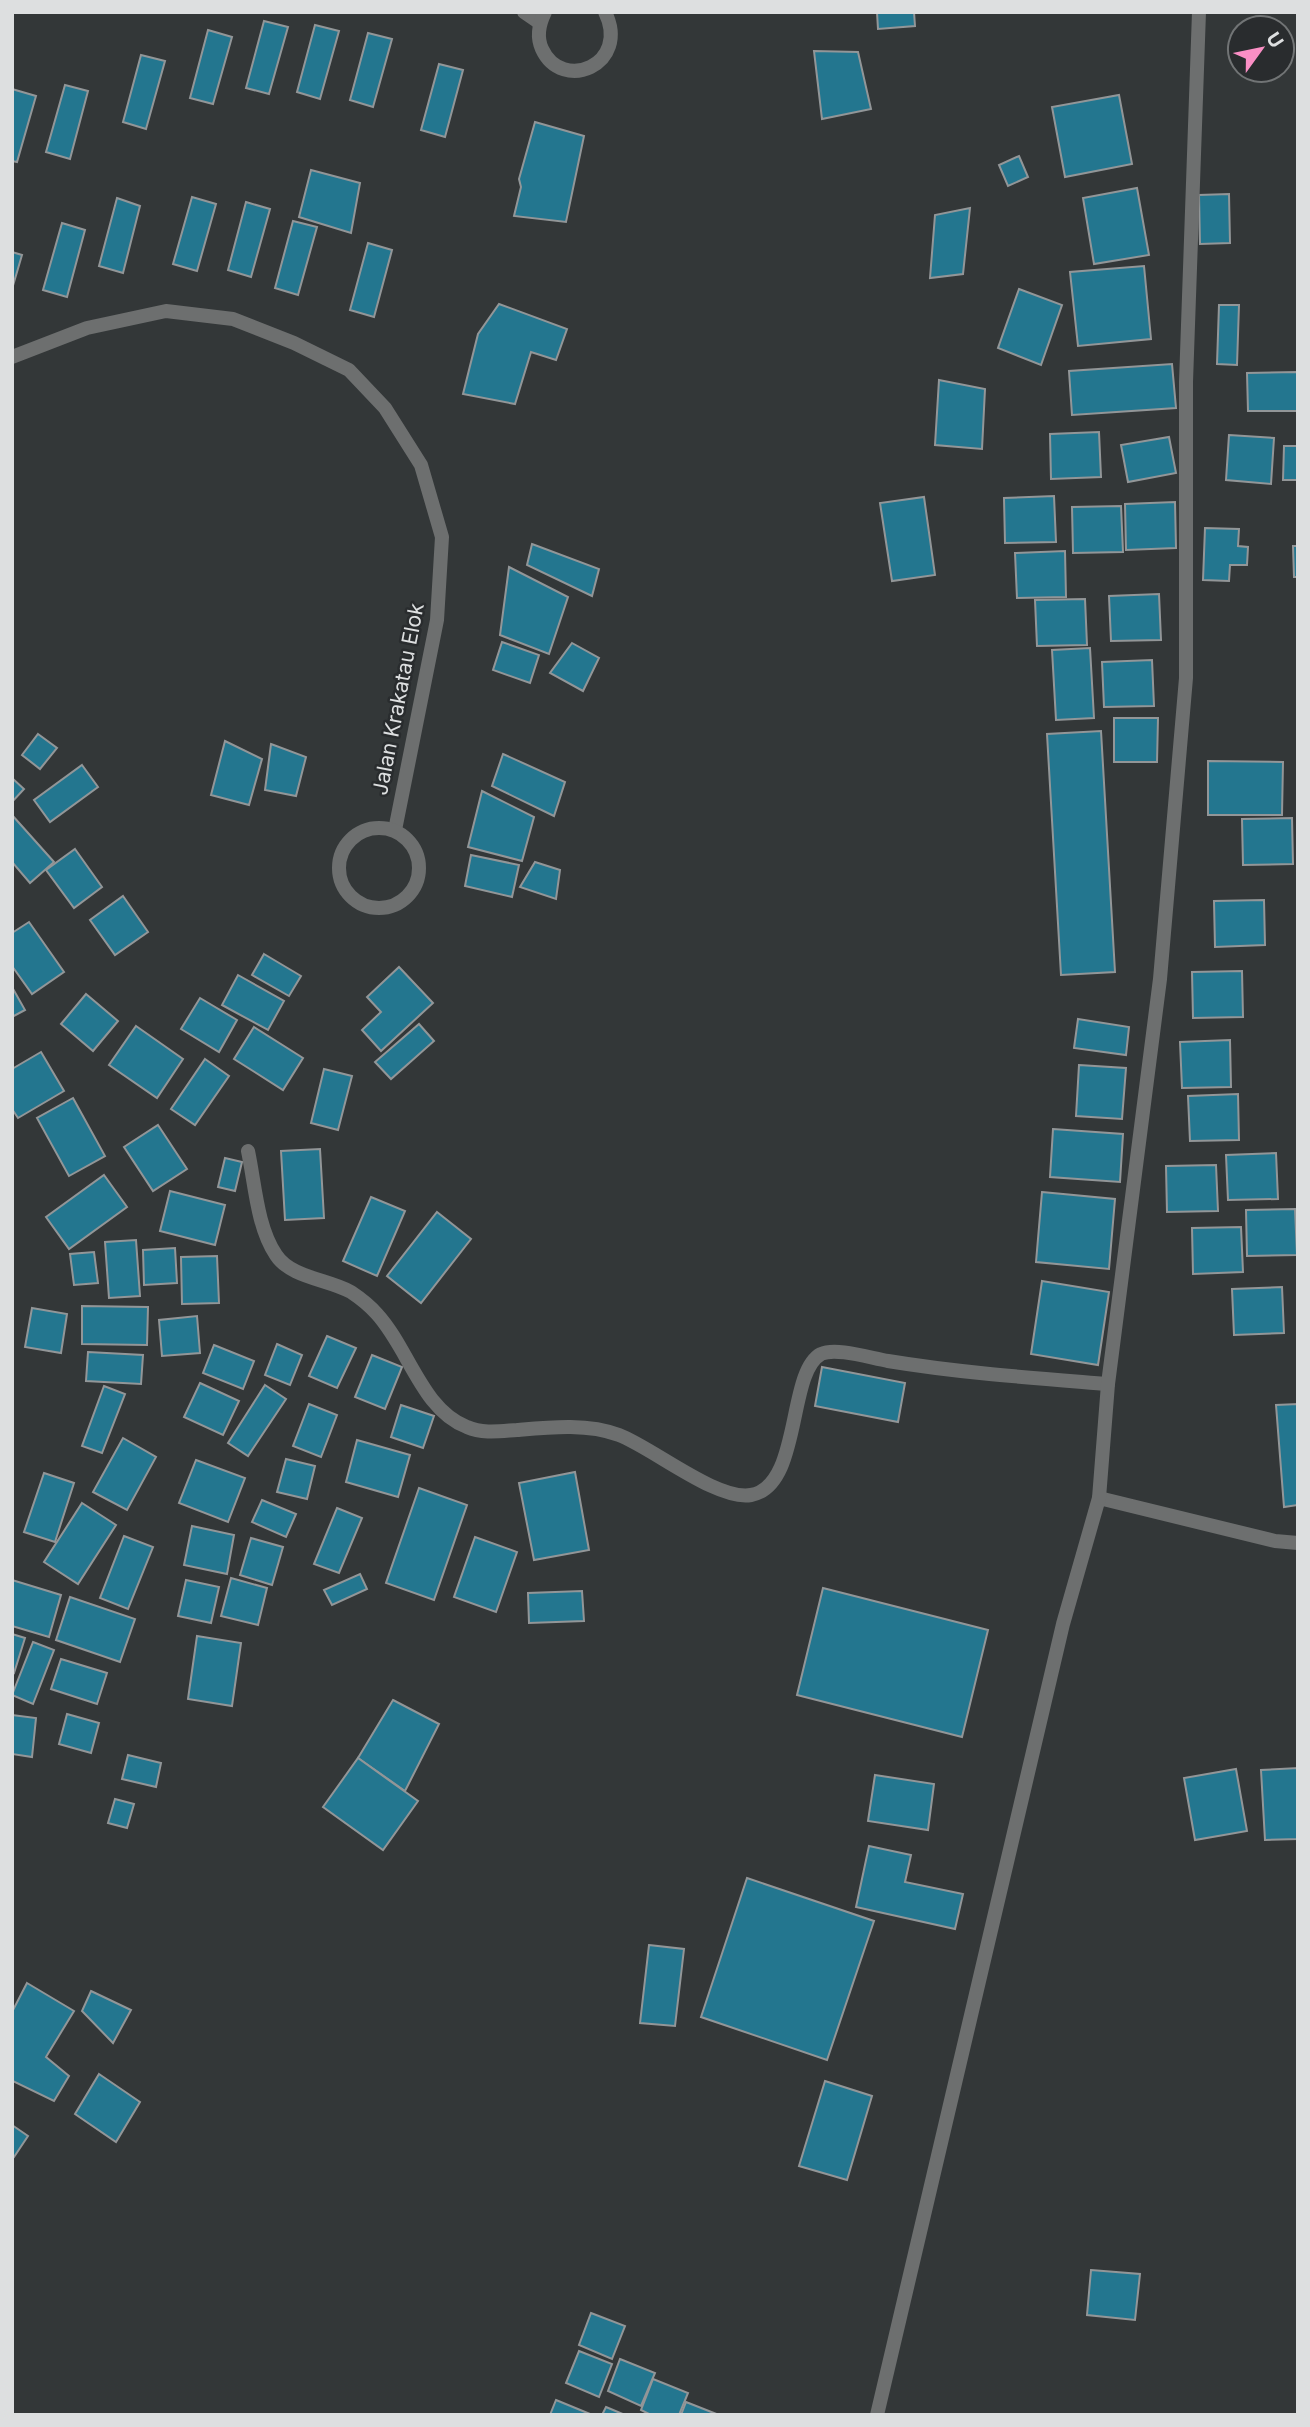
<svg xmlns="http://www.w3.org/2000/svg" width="1310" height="2427" font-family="Inter,sans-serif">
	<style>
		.building { fill: #23768f; stroke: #929698; stroke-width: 2 }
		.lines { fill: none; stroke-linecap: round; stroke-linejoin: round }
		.minor { stroke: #6d6f6f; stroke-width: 14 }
		.tertiary { stroke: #6d6f6f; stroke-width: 14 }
		.labels { text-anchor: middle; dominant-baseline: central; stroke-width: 5; stroke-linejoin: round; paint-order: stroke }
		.street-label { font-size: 21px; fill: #dddfe0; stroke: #292c2e }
	</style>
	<rect width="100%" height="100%" fill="#333738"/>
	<!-- building -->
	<g class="building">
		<path d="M 877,12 L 914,12 L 915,26 L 878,29 Z"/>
		<path d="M 264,21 L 288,27 L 269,94 L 246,88 Z"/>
		<path d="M 315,25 L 339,31 L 320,99 L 297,92 Z"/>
		<path d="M 208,30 L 232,37 L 213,104 L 190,98 Z"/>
		<path d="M 368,33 L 392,39 L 373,107 L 350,100 Z"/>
		<path d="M 814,51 L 858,52 L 871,109 L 822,119 Z"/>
		<path d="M 141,55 L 165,61 L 146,129 L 123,122 Z"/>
		<path d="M 439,64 L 463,70 L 445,137 L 421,130 Z"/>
		<path d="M 65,85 L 88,91 L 70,159 L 46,152 Z"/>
		<path d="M 12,89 L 36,96 L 17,162 L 12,161 Z"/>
		<path d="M 1119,95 L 1132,164 L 1065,177 L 1052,107 Z"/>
		<path d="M 535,122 L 584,136 L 566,222 L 514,216 L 521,187 L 519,179 Z"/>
		<path d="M 1019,156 L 1028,177 L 1008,186 L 999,165 Z"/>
		<path d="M 311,170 L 360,183 L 351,233 L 299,217 Z"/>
		<path d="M 1137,188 L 1149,255 L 1094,264 L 1083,198 Z"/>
		<path d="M 1229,194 L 1230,243 L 1200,244 L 1199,195 Z"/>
		<path d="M 192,197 L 216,204 L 197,271 L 173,264 Z"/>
		<path d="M 117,198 L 140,206 L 123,273 L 99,266 Z"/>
		<path d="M 246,202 L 270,209 L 251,277 L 228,270 Z"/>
		<path d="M 970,208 L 963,274 L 930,278 L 935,215 Z"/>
		<path d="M 293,221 L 317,227 L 298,295 L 275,288 Z"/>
		<path d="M 62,223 L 85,230 L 67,297 L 43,290 Z"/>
		<path d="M 368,243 L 392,250 L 374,317 L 350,310 Z"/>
		<path d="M 12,252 L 22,255 L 12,289 Z"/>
		<path d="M 1144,266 L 1151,339 L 1078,346 L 1070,272 Z"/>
		<path d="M 1019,289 L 1062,305 L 1041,365 L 998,348 Z"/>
		<path d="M 499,304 L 567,329 L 556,360 L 531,352 L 515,404 L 463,394 L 478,334 Z"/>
		<path d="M 1219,305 L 1239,305 L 1237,365 L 1217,364 Z"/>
		<path d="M 1172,364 L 1176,408 L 1072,415 L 1069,371 Z"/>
		<path d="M 1297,372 L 1298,411 L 1248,411 L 1247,373 Z"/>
		<path d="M 939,380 L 985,389 L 982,449 L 935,445 Z"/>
		<path d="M 1099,432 L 1101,477 L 1051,479 L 1050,434 Z"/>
		<path d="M 1229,435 L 1274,438 L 1271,484 L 1226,480 Z"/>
		<path d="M 1169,437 L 1176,473 L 1128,482 L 1121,445 Z"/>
		<path d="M 1284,446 L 1298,446 L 1298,480 L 1283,480 Z"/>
		<path d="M 1054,496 L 1056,542 L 1005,543 L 1004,498 Z"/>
		<path d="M 924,497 L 935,575 L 892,581 L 880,503 Z"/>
		<path d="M 1175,502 L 1176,548 L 1126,550 L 1125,504 Z"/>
		<path d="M 1121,506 L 1123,552 L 1073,553 L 1072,507 Z"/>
		<path d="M 1205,528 L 1239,529 L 1238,546 L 1248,547 L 1247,565 L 1230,565 L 1229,581 L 1203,580 Z"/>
		<path d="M 532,544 L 599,569 L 592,596 L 527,565 Z"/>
		<path d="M 1293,546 L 1298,546 L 1298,577 L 1294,577 Z"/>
		<path d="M 1065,551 L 1066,597 L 1017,598 L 1015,553 Z"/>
		<path d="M 509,567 L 568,597 L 549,654 L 500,635 Z"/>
		<path d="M 1159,594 L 1161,640 L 1111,641 L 1109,596 Z"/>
		<path d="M 1085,599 L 1087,645 L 1037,646 L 1035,600 Z"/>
		<path d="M 502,642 L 539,655 L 530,683 L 493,670 Z"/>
		<path d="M 572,643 L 599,658 L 583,691 L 550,673 Z"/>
		<path d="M 1090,648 L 1094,718 L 1056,720 L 1052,650 Z"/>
		<path d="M 1152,660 L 1154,706 L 1104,707 L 1102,662 Z"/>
		<path d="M 1114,718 L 1158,718 L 1157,762 L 1114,762 Z"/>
		<path d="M 1101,731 L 1115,972 L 1061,975 L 1047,734 Z"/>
		<path d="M 38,734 L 57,748 L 40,769 L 22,755 Z"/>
		<path d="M 225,741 L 262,759 L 249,805 L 211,795 Z"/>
		<path d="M 271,744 L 306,757 L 296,796 L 265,790 Z"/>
		<path d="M 503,754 L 565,782 L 554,816 L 492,786 Z"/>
		<path d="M 1208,761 L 1283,762 L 1282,815 L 1208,815 Z"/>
		<path d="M 82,765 L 98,787 L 50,822 L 34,800 Z"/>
		<path d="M 12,778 L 24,789 L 12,802 Z"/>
		<path d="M 482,791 L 534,817 L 522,861 L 468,847 Z"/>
		<path d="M 12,815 L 54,862 L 30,883 L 12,862 Z"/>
		<path d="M 1292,818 L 1293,864 L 1243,865 L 1242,819 Z"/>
		<path d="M 75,849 L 102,887 L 74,908 L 46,870 Z"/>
		<path d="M 471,855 L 519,865 L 512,897 L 465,886 Z"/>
		<path d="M 535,862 L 560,870 L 556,899 L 520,887 Z"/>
		<path d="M 123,896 L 148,932 L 115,955 L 90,920 Z"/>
		<path d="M 1264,900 L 1265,945 L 1215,947 L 1214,901 Z"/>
		<path d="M 29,922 L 64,972 L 32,994 L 12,966 L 12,933 Z"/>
		<path d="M 264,954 L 301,976 L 289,996 L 252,975 Z"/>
		<path d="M 399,967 L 433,1003 L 381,1051 L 362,1030 L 381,1012 L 367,997 Z"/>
		<path d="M 1242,971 L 1243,1017 L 1193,1018 L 1192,972 Z"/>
		<path d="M 238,975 L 284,1001 L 268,1030 L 222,1005 Z"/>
		<path d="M 12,987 L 25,1010 L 12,1017 Z"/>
		<path d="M 86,994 L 118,1021 L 93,1051 L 61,1024 Z"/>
		<path d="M 200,998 L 237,1020 L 219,1052 L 181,1029 Z"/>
		<path d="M 1078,1019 L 1129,1027 L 1126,1055 L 1074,1048 Z"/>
		<path d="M 419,1024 L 434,1041 L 391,1079 L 375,1062 Z"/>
		<path d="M 136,1026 L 183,1059 L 157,1098 L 109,1065 Z"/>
		<path d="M 254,1027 L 303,1058 L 283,1090 L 234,1059 Z"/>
		<path d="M 1230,1040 L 1231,1087 L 1182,1088 L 1180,1042 Z"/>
		<path d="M 41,1052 L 64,1091 L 18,1118 L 12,1109 L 12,1069 Z"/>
		<path d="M 205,1059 L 229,1076 L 195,1125 L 171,1109 Z"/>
		<path d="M 1079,1065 L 1126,1068 L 1122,1119 L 1076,1116 Z"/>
		<path d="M 324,1069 L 352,1076 L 338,1130 L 311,1123 Z"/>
		<path d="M 1238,1094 L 1239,1140 L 1190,1141 L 1188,1096 Z"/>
		<path d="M 73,1098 L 105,1156 L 69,1176 L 37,1118 Z"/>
		<path d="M 158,1125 L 187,1169 L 153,1191 L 124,1147 Z"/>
		<path d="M 1053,1129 L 1123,1134 L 1120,1182 L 1050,1177 Z"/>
		<path d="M 320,1149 L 324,1218 L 285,1220 L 281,1151 Z"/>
		<path d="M 1276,1153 L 1278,1199 L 1228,1200 L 1226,1155 Z"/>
		<path d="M 225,1158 L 242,1162 L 235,1191 L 218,1187 Z"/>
		<path d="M 1216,1165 L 1218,1211 L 1167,1212 L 1166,1166 Z"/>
		<path d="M 104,1175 L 127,1207 L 69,1249 L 46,1217 Z"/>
		<path d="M 170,1191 L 225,1205 L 215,1245 L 160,1231 Z"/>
		<path d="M 1042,1192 L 1115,1199 L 1109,1269 L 1036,1262 Z"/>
		<path d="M 371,1197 L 405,1211 L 377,1276 L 343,1261 Z"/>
		<path d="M 1295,1209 L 1297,1255 L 1247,1256 L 1246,1210 Z"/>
		<path d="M 437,1212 L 471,1239 L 421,1303 L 387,1276 Z"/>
		<path d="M 1241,1227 L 1243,1272 L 1193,1274 L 1192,1228 Z"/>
		<path d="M 136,1240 L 140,1296 L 109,1298 L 105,1242 Z"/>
		<path d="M 175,1248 L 177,1283 L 144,1285 L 143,1250 Z"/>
		<path d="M 94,1252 L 98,1283 L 74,1285 L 70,1254 Z"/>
		<path d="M 217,1256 L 219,1303 L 182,1304 L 181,1257 Z"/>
		<path d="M 1042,1281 L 1109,1292 L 1098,1365 L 1031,1354 Z"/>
		<path d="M 1282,1287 L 1284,1333 L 1234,1335 L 1232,1289 Z"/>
		<path d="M 82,1306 L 148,1307 L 147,1345 L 82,1344 Z"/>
		<path d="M 32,1308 L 67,1314 L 61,1353 L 25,1347 Z"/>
		<path d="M 197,1316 L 200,1353 L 162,1356 L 159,1320 Z"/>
		<path d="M 327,1336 L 356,1348 L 337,1388 L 309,1376 Z"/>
		<path d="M 277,1344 L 302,1355 L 290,1385 L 265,1375 Z"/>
		<path d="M 214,1345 L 254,1361 L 243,1389 L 203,1373 Z"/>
		<path d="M 88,1352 L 143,1355 L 141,1384 L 86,1381 Z"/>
		<path d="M 372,1355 L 402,1367 L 385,1409 L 355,1397 Z"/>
		<path d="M 822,1367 L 905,1383 L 898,1422 L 815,1406 Z"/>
		<path d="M 200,1383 L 239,1401 L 223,1435 L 184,1417 Z"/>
		<path d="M 265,1385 L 286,1399 L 248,1456 L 228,1443 Z"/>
		<path d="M 104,1386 L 125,1394 L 102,1453 L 82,1446 Z"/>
		<path d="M 309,1404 L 337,1415 L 321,1457 L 293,1446 Z"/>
		<path d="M 1298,1404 L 1298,1505 L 1284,1507 L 1276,1405 Z"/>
		<path d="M 401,1405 L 434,1416 L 423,1448 L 391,1437 Z"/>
		<path d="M 123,1438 L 156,1457 L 127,1510 L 93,1492 Z"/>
		<path d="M 357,1440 L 410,1455 L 398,1497 L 346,1482 Z"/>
		<path d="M 286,1459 L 315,1466 L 307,1499 L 277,1492 Z"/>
		<path d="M 196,1460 L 245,1478 L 228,1522 L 179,1503 Z"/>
		<path d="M 575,1472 L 589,1550 L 534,1560 L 519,1483 Z"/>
		<path d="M 44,1473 L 74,1483 L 55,1542 L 24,1532 Z"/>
		<path d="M 419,1488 L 467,1505 L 434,1600 L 386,1583 Z"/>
		<path d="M 262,1500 L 296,1514 L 286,1537 L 252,1522 Z"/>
		<path d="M 82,1503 L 116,1525 L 78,1584 L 44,1562 Z"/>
		<path d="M 337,1508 L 362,1518 L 339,1573 L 314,1564 Z"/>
		<path d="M 192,1526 L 234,1535 L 227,1574 L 184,1565 Z"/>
		<path d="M 124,1536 L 153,1547 L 128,1609 L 100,1598 Z"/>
		<path d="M 475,1537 L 517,1552 L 496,1612 L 454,1597 Z"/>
		<path d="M 251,1538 L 283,1547 L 272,1585 L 240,1575 Z"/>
		<path d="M 360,1574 L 367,1589 L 332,1605 L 324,1590 Z"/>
		<path d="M 231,1578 L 267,1588 L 258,1625 L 221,1616 Z"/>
		<path d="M 12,1580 L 61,1595 L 49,1637 L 12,1626 Z"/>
		<path d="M 186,1580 L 219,1587 L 211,1623 L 178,1616 Z"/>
		<path d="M 823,1588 L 988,1630 L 962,1737 L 797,1695 Z"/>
		<path d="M 582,1591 L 584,1621 L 529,1623 L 528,1593 Z"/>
		<path d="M 70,1597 L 135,1619 L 120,1662 L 56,1640 Z"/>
		<path d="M 12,1634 L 25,1638 L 14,1673 L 12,1672 Z"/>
		<path d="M 197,1636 L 241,1643 L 232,1706 L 188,1699 Z"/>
		<path d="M 33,1642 L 54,1650 L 33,1704 L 12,1695 Z"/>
		<path d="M 61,1659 L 107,1673 L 97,1704 L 51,1689 Z"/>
		<path d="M 393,1700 L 439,1724 L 405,1791 L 358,1758 Z"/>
		<path d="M 67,1714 L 99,1723 L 91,1753 L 59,1744 Z"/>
		<path d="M 12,1715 L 36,1718 L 32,1757 L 12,1754 Z"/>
		<path d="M 128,1755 L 161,1763 L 156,1787 L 122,1779 Z"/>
		<path d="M 358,1758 L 418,1801 L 383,1850 L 323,1807 Z"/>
		<path d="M 1298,1768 L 1298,1839 L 1265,1840 L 1261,1770 Z"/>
		<path d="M 1236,1769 L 1247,1831 L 1195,1840 L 1184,1778 Z"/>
		<path d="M 875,1775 L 934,1784 L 928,1830 L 868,1821 Z"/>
		<path d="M 115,1799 L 134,1804 L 127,1828 L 108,1823 Z"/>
		<path d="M 869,1846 L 911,1855 L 905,1882 L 963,1894 L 955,1929 L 856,1907 Z"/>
		<path d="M 747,1878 L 874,1921 L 827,2060 L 701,2017 Z"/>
		<path d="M 649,1945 L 684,1949 L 675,2026 L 640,2023 Z"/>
		<path d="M 27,1983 L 74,2011 L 46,2057 L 69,2076 L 54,2101 L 13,2081 L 12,2083 L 12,2012 Z"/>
		<path d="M 91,1991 L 131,2010 L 113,2043 L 82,2011 Z"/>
		<path d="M 99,2074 L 140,2102 L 116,2142 L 75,2114 Z"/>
		<path d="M 825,2081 L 872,2096 L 847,2180 L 799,2166 Z"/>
		<path d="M 12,2125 L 28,2136 L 14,2157 L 12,2156 Z"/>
		<path d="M 1091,2270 L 1140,2274 L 1135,2320 L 1087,2315 Z"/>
		<path d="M 591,2313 L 625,2326 L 612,2359 L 579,2345 Z"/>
		<path d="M 579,2351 L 612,2364 L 599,2397 L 566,2383 Z"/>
		<path d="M 620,2359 L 655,2373 L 641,2406 L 608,2391 Z"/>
		<path d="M 653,2379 L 688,2393 L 679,2415 L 651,2415 L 641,2410 Z"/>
		<path d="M 556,2400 L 590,2414 L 590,2415 L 550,2415 Z"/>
		<path d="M 686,2402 L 719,2415 L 681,2415 Z"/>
		<path d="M 606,2407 L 625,2415 L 602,2415 Z"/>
	</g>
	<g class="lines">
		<!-- minor -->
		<g class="minor">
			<path d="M 524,12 L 540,23"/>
			<path d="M 545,12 C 539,24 536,36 542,49 C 562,93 631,65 605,12"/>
			<path d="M 12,357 L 87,328 L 166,311 L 233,319 L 294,343 L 349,370 L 385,408 L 421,465 L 442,537 L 437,620 L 395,830"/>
			<circle cx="379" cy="868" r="40"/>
			<path d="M 248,1151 C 255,1184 257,1227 276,1255 C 291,1278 328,1279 351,1292 C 360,1298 370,1306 377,1314 C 409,1349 422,1410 467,1427 C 483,1434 501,1431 517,1430 C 550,1427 588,1423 619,1435 C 653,1448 717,1501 751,1495 C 802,1486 787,1372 821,1354 C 836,1347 870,1358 888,1361 C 961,1373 1034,1378 1108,1384"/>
			<path d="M 1099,1498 L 1275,1541 L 1298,1543"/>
		</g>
		<!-- tertiary -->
		<path class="tertiary" d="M 877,2415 L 1063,1624 L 1099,1498 L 1108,1384 L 1160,979 L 1186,678 L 1186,382 L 1199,12"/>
	</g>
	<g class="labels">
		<!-- street labels -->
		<g class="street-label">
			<text transform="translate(398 699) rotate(-79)">Jalan Krakatau Elok</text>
		</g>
	</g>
	<!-- border -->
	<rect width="1310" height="2427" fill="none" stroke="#dddfe0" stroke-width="28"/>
	<!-- north arrow -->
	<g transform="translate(1261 49) rotate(57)"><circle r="33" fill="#292c2e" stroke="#717475" stroke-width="2"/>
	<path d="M0-5L12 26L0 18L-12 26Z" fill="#fb8fc5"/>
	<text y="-10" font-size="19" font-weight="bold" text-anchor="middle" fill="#dddfe0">U</text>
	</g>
</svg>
